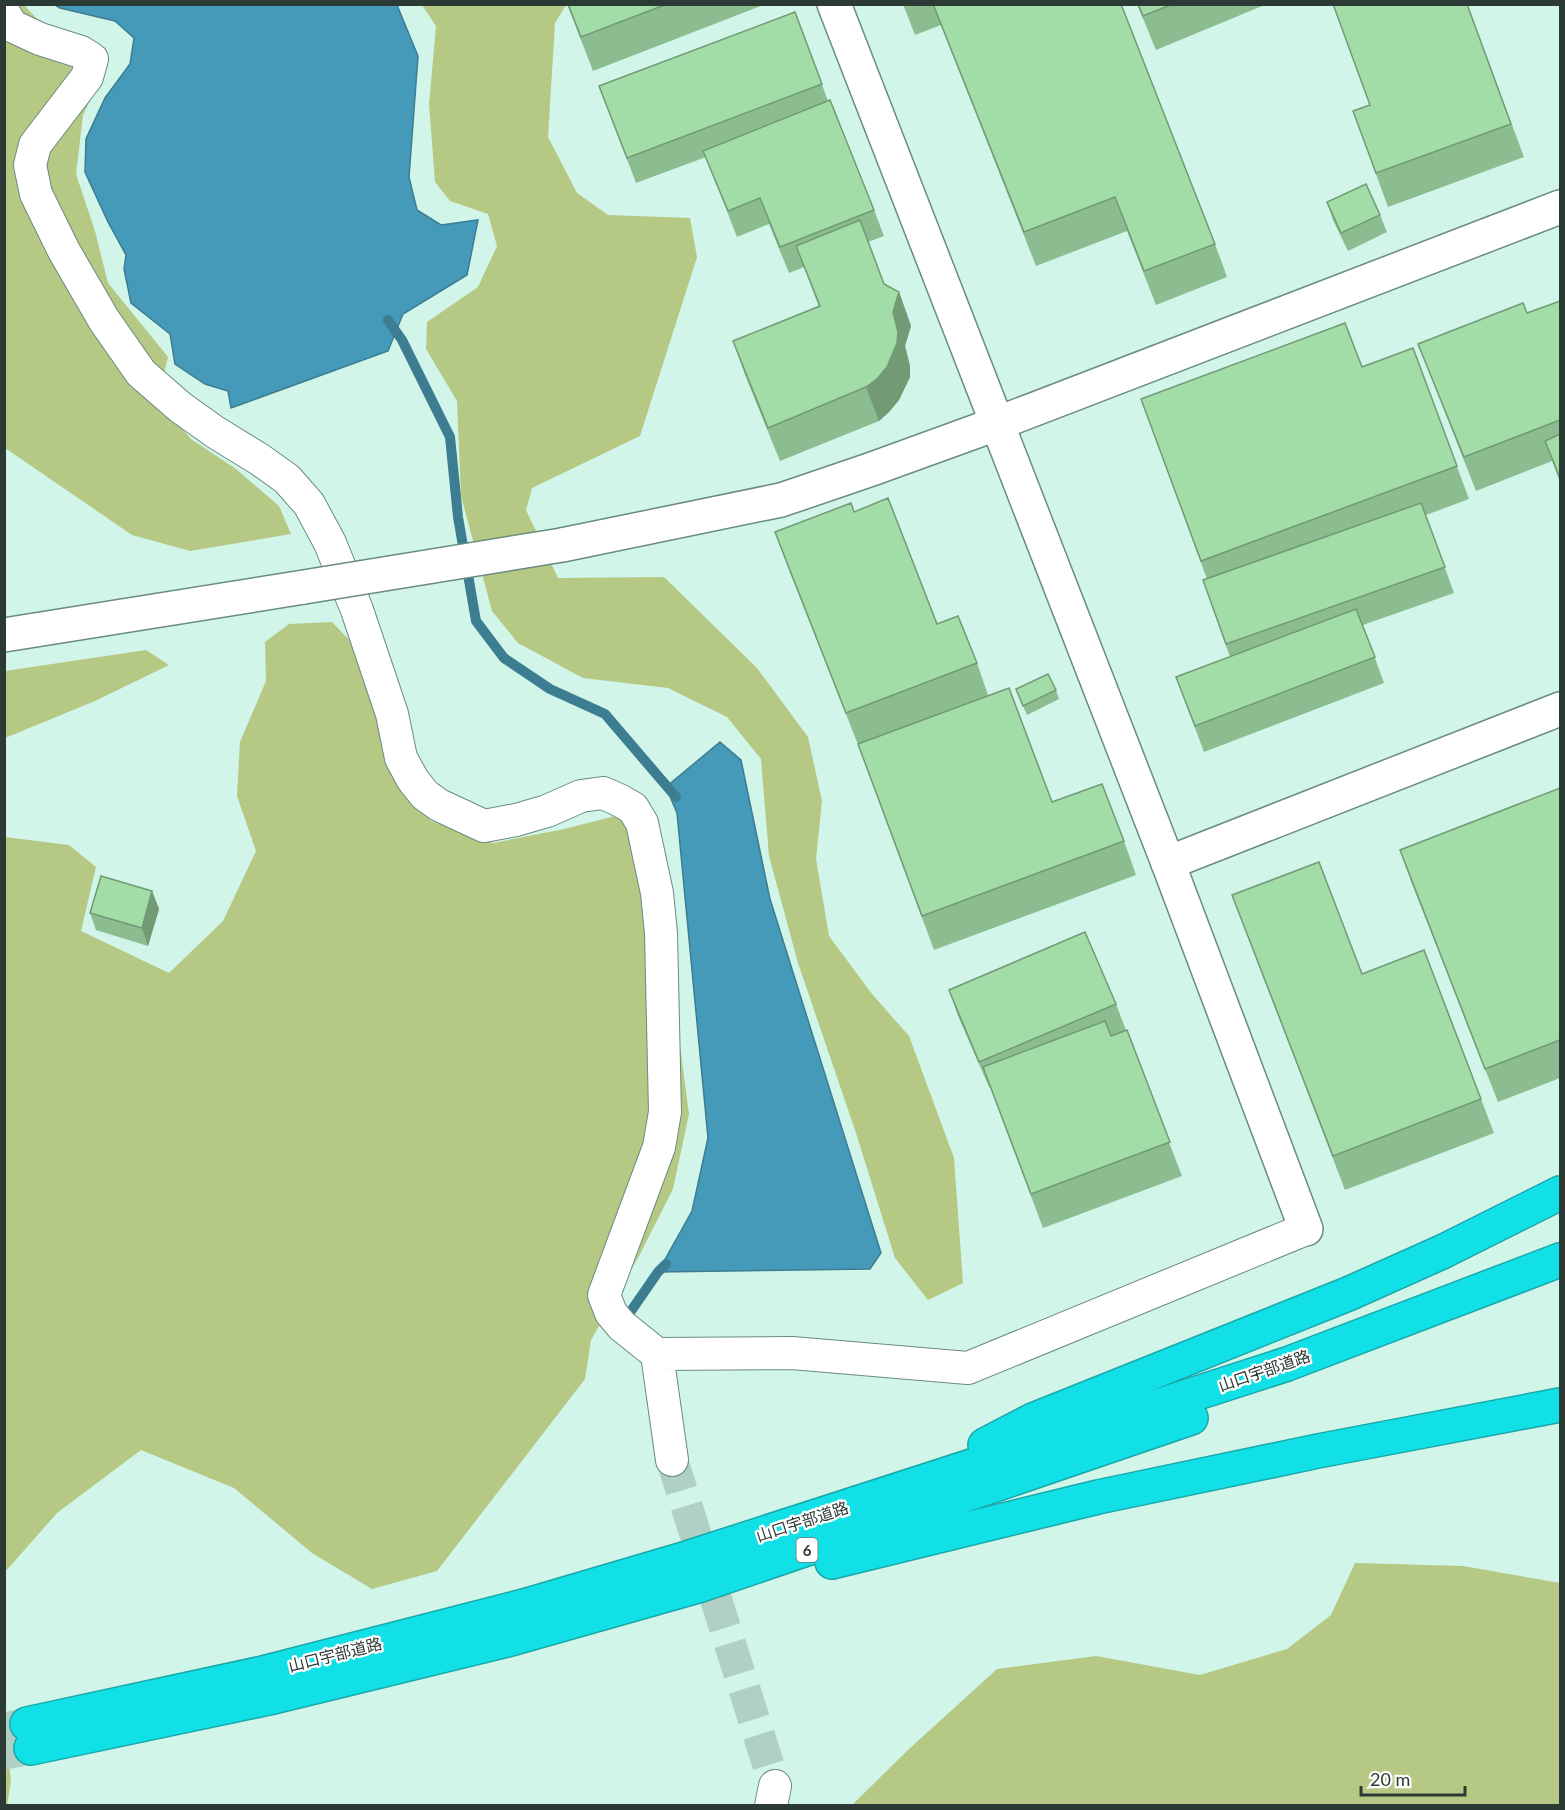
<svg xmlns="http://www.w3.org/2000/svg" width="1565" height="1810" font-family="Lato,'Noto Sans JP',sans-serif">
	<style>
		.forest { fill: #b5c884 }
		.water { fill: #449ab8; stroke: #3d7d91; stroke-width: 1.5 }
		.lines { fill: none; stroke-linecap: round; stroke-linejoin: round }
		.stream { stroke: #3d7d91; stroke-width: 10 }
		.minor-tunnel { stroke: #b0d0c5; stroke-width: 32; stroke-dasharray: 32 16; stroke-linecap: butt }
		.motorway-tunnel { stroke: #b0d0c5; stroke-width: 33; stroke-dasharray: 33 16; stroke-linecap: butt }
		.minor-casing { stroke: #6a8b80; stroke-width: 34 }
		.tertiary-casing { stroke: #6a8b80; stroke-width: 36 }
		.motorway-casing { stroke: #1aa7a9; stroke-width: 36 }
		.minor { stroke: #fff; stroke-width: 32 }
		.tertiary { stroke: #fff; stroke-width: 33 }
		.motorway { stroke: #11e1e7; stroke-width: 33 }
		.tertiary-bridge-casing { stroke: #6a8b80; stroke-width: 36; stroke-linecap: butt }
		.tertiary-bridge { stroke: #fff; stroke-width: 33 }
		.wall { fill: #8bbd90 }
		.shaded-wall { fill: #719a75 }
		.building { fill: #a2dca7; stroke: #719a75; stroke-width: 1.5 }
		.labels { text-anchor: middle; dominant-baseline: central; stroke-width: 4.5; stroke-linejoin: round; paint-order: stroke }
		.shield { fill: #fff; stroke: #6b7572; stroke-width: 1.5 }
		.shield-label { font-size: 15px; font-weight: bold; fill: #2c3a35 }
		.street-label { font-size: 16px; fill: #2c3a35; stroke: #fff }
	</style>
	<rect width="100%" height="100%" fill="#d1f5e9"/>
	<!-- forest -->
	<g class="forest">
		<path d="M 4,5 L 24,5 L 40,22 L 106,48 L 105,71 L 83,115 L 76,174 L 95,231 L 108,283 L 168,357 L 158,401 L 191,439 L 236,469 L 279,506 L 291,534 L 190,551 L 132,535 L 5,448 Z"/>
		<path d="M 422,5 L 566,5 L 555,23 L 548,137 L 577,193 L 608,215 L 690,218 L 697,257 L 640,436 L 532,488 L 526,510 L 558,578 L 664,577 L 757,668 L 808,737 L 822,801 L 816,859 L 829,936 L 872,994 L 909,1036 L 954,1158 L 963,1283 L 928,1300 L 895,1258 L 856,1133 L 798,963 L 769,856 L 761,759 L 727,717 L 668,688 L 583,678 L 518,643 L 492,611 L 461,496 L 457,401 L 426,349 L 427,322 L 478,287 L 497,246 L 488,214 L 450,201 L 435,182 L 429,105 L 436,26 Z"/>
		<path d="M 332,622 L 356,647 L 399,769 L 431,821 L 493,843 L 564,829 L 615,816 L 655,833 L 678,1031 L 689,1114 L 673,1189 L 639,1256 L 591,1340 L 585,1379 L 437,1571 L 372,1589 L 312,1553 L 234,1488 L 141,1450 L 57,1513 L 5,1572 L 5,837 L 69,845 L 96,867 L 81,931 L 169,973 L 223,921 L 256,851 L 237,796 L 240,742 L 266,681 L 265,642 L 289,624 Z"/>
		<path d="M 146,650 L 169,665 L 95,701 L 5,738 L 5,671 Z"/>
		<path d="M 1355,1563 L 1463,1566 L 1560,1583 L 1560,1805 L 852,1805 L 908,1750 L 997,1669 L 1096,1656 L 1200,1675 L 1287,1649 L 1331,1615 Z"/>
		<path d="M 5,1732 L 11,1781 L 7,1806 L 4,1805 Z"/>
	</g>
	<!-- water -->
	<g class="water">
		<path d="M 55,5 L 397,5 L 418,56 L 409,177 L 417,210 L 441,225 L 478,220 L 467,275 L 403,314 L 388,351 L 231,408 L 228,391 L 205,384 L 175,364 L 170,334 L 131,303 L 124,269 L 126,255 L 108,222 L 85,172 L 86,139 L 105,98 L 130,64 L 134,38 L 115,21 L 60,8 Z"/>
		<path d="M 720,742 L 741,760 L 770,899 L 881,1253 L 870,1269 L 658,1272 L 692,1211 L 708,1138 L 677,813 L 666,787 Z"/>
	</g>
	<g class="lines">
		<!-- stream -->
		<g class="stream">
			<path d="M 388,320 L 402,340 L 450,437 L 458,517 L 476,621 L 504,658 L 550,689 L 605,714 L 676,797"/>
			<path d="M 629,1314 L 658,1272 L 666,1264"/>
		</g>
		<!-- minor-tunnel -->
		<path class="minor-tunnel" d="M 672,1460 L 775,1786"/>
		<!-- motorway-tunnel -->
		<g class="motorway-tunnel">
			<path d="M 4,1729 L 27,1724"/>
			<path d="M 4,1753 L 31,1748"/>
		</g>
		<defs>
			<g id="minor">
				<path d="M 4,13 L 12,26 L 40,39 L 81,52 L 92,59 L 87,77 L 35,145 L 30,165 L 36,194 L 64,251 L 104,320 L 141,373 L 180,407 L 215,432 L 259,459 L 287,479 L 309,504 L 330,543 L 357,610 L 392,714 L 401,758 L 413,780 L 425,795 L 439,805 L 484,826 L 516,820 L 547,811 L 581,796 L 603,793 L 619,800 L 633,808 L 642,823 L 657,893 L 661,933 L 665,1112 L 659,1147 L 604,1295 L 611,1313 L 622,1326 L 657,1354"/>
				<path d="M 672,1460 L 657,1354 L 792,1353 L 968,1368 L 1306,1229"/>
				<path d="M 771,1806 L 775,1786"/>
			</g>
			<g id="tertiary">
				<path d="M 834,4 L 1168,863 L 1306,1229"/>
				<path d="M 562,545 L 781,500 L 872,469 L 996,424 L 1560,207"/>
				<path d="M 4,635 L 304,587"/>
				<path d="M 1168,863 L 1560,709"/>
			</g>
			<g id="motorway">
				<path d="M 985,1445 L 1033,1420 L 1348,1294 L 1442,1252 L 1560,1193"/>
				<path d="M 832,1562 L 1098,1497 L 1318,1451 L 1560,1405"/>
				<path d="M 27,1724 L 263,1673 L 524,1606 L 687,1558 L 1287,1364 L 1560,1260"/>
				<path d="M 31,1748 L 269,1698 L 511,1639 L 698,1586 L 1191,1418"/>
			</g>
		</defs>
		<!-- minor casing -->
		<use href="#minor" class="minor-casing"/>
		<!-- tertiary casing -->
		<use href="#tertiary" class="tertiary-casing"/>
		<!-- motorway casing -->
		<use href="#motorway" class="motorway-casing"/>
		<!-- minor -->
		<use href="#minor" class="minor"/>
		<!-- tertiary -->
		<use href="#tertiary" class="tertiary"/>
		<!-- motorway -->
		<use href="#motorway" class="motorway"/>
		<defs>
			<path id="tertiary-bridge" d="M 304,587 L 562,545"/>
		</defs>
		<!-- tertiary-bridge casing -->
		<use href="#tertiary-bridge" class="tertiary-bridge-casing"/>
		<!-- tertiary-bridge -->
		<use href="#tertiary-bridge" class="tertiary-bridge"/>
	</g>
	<!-- wall -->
	<g class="wall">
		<path d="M 567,4 L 766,4 L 593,71 Z"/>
		<path d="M 903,4 L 1121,4 L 1215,244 L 1227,277 L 1156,305 L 1127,231 L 1036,266 L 941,25 L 915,35 Z"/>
		<path d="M 1137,4 L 1267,4 L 1156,50 Z"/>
		<path d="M 1467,4 L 1524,157 L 1388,207 L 1353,111 L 1370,105 Z"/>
		<path d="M 795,12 L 828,101 L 874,210 L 884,236 L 868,242 L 884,284 L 899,292 L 911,326 L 905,346 L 910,366 L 910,377 L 899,400 L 889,412 L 879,421 L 780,461 L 745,375 L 733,341 L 819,307 L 804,267 L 789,273 L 769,224 L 737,237 L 706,157 L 636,183 L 599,86 Z"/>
		<path d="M 1327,202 L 1380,215 L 1387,232 L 1348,251 L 1333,220 Z"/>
		<path d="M 1560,301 L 1560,482 L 1552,461 L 1476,491 L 1431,377 L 1418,344 L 1527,313 Z"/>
		<path d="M 1413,348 L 1469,499 L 1426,515 L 1454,593 L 1363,625 L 1384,683 L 1204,752 L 1176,677 L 1230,657 L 1203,580 L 1207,579 L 1141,399 L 1362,367 Z"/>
		<path d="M 854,512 L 937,624 L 977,663 L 988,695 L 1052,802 L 1124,841 L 1136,875 L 934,950 L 859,747 L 787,565 L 775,532 Z"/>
		<path d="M 1016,689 L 1056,690 L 1059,699 L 1027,715 Z"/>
		<path d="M 1560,788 L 1560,1078 L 1498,1102 L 1412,884 L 1400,850 Z"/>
		<path d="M 152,891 L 159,909 L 148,946 L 96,930 L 90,913 Z"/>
		<path d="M 1232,895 L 1362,974 L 1481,1099 L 1494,1133 L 1345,1190 Z"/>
		<path d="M 949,990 L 1116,1004 L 1182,1176 L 1043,1228 L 990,1087 L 989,1087 L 958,1016 Z"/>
	</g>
	<!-- shaded-wall -->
	<g class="shaded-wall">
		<path d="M 899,292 L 911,326 L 905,346 L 910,366 L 910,377 L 899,400 L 889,412 L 879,421 L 866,387 Z"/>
		<path d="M 152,891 L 159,909 L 148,946 L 142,928 Z"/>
	</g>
	<!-- building -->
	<g class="building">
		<path d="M 568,4 L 667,4 L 581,37 Z"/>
		<path d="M 933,4 L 1121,4 L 1215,244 L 1144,271 L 1115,197 L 1024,232 Z"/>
		<path d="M 1138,4 L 1173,4 L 1143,16 Z"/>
		<path d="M 1333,4 L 1467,4 L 1511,124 L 1376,173 L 1353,111 L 1370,105 Z"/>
		<path d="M 795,12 L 822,84 L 627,158 L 599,86 Z"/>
		<path d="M 830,100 L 874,210 L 780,247 L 760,198 L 728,211 L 703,151 Z"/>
		<path d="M 1366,184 L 1380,215 L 1341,233 L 1327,202 Z"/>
		<path d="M 860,220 L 884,284 L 899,292 L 893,312 L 898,332 L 897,343 L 887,367 L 877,379 L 866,387 L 768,428 L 733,341 L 820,306 L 796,246 Z"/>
		<path d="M 1560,301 L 1560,420 L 1464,457 L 1418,344 L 1523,303 L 1527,313 Z"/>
		<path d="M 1345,323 L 1362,367 L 1413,348 L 1457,466 L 1201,561 L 1141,399 Z"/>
		<path d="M 1560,434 L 1560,478 L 1545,441 Z"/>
		<path d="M 888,498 L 937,624 L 958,616 L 977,663 L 846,713 L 775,532 L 851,503 L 854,512 Z"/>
		<path d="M 1421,503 L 1445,567 L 1226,644 L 1203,580 Z"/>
		<path d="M 1356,609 L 1375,657 L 1195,726 L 1176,677 Z"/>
		<path d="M 1048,674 L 1056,690 L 1023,706 L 1016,689 Z"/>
		<path d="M 1009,688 L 1052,802 L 1102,784 L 1124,841 L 922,916 L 858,744 Z"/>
		<path d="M 1560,788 L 1560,1040 L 1485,1069 L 1400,850 Z"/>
		<path d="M 1319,862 L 1362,974 L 1424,950 L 1481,1099 L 1333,1156 L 1232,895 Z"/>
		<path d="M 101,876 L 152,891 L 142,928 L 90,913 Z"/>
		<path d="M 1085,932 L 1116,1004 L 979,1062 L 949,990 Z"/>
		<path d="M 1105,1021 L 1111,1036 L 1127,1030 L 1170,1142 L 1031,1194 L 983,1067 Z"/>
	</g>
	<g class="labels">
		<!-- shield labels -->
		<rect class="shield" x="796.5" y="1538" width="21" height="24" rx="4.5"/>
		<g class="shield-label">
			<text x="807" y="1550">6</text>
		</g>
		<!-- street labels -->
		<g class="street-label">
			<text transform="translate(1264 1370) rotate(-19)">山口宇部道路</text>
			<text transform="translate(802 1521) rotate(-18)">山口宇部道路</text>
			<text transform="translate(335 1654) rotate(-14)">山口宇部道路</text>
		</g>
	</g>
	<!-- border -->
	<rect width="1565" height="1810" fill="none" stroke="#2c3a35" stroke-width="12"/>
	<!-- scale -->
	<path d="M1361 1786v9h104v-9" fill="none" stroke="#2c3a35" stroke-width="3"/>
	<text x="1370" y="1786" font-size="18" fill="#2c3a35" stroke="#ffffff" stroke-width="4.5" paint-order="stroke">20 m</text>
</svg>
